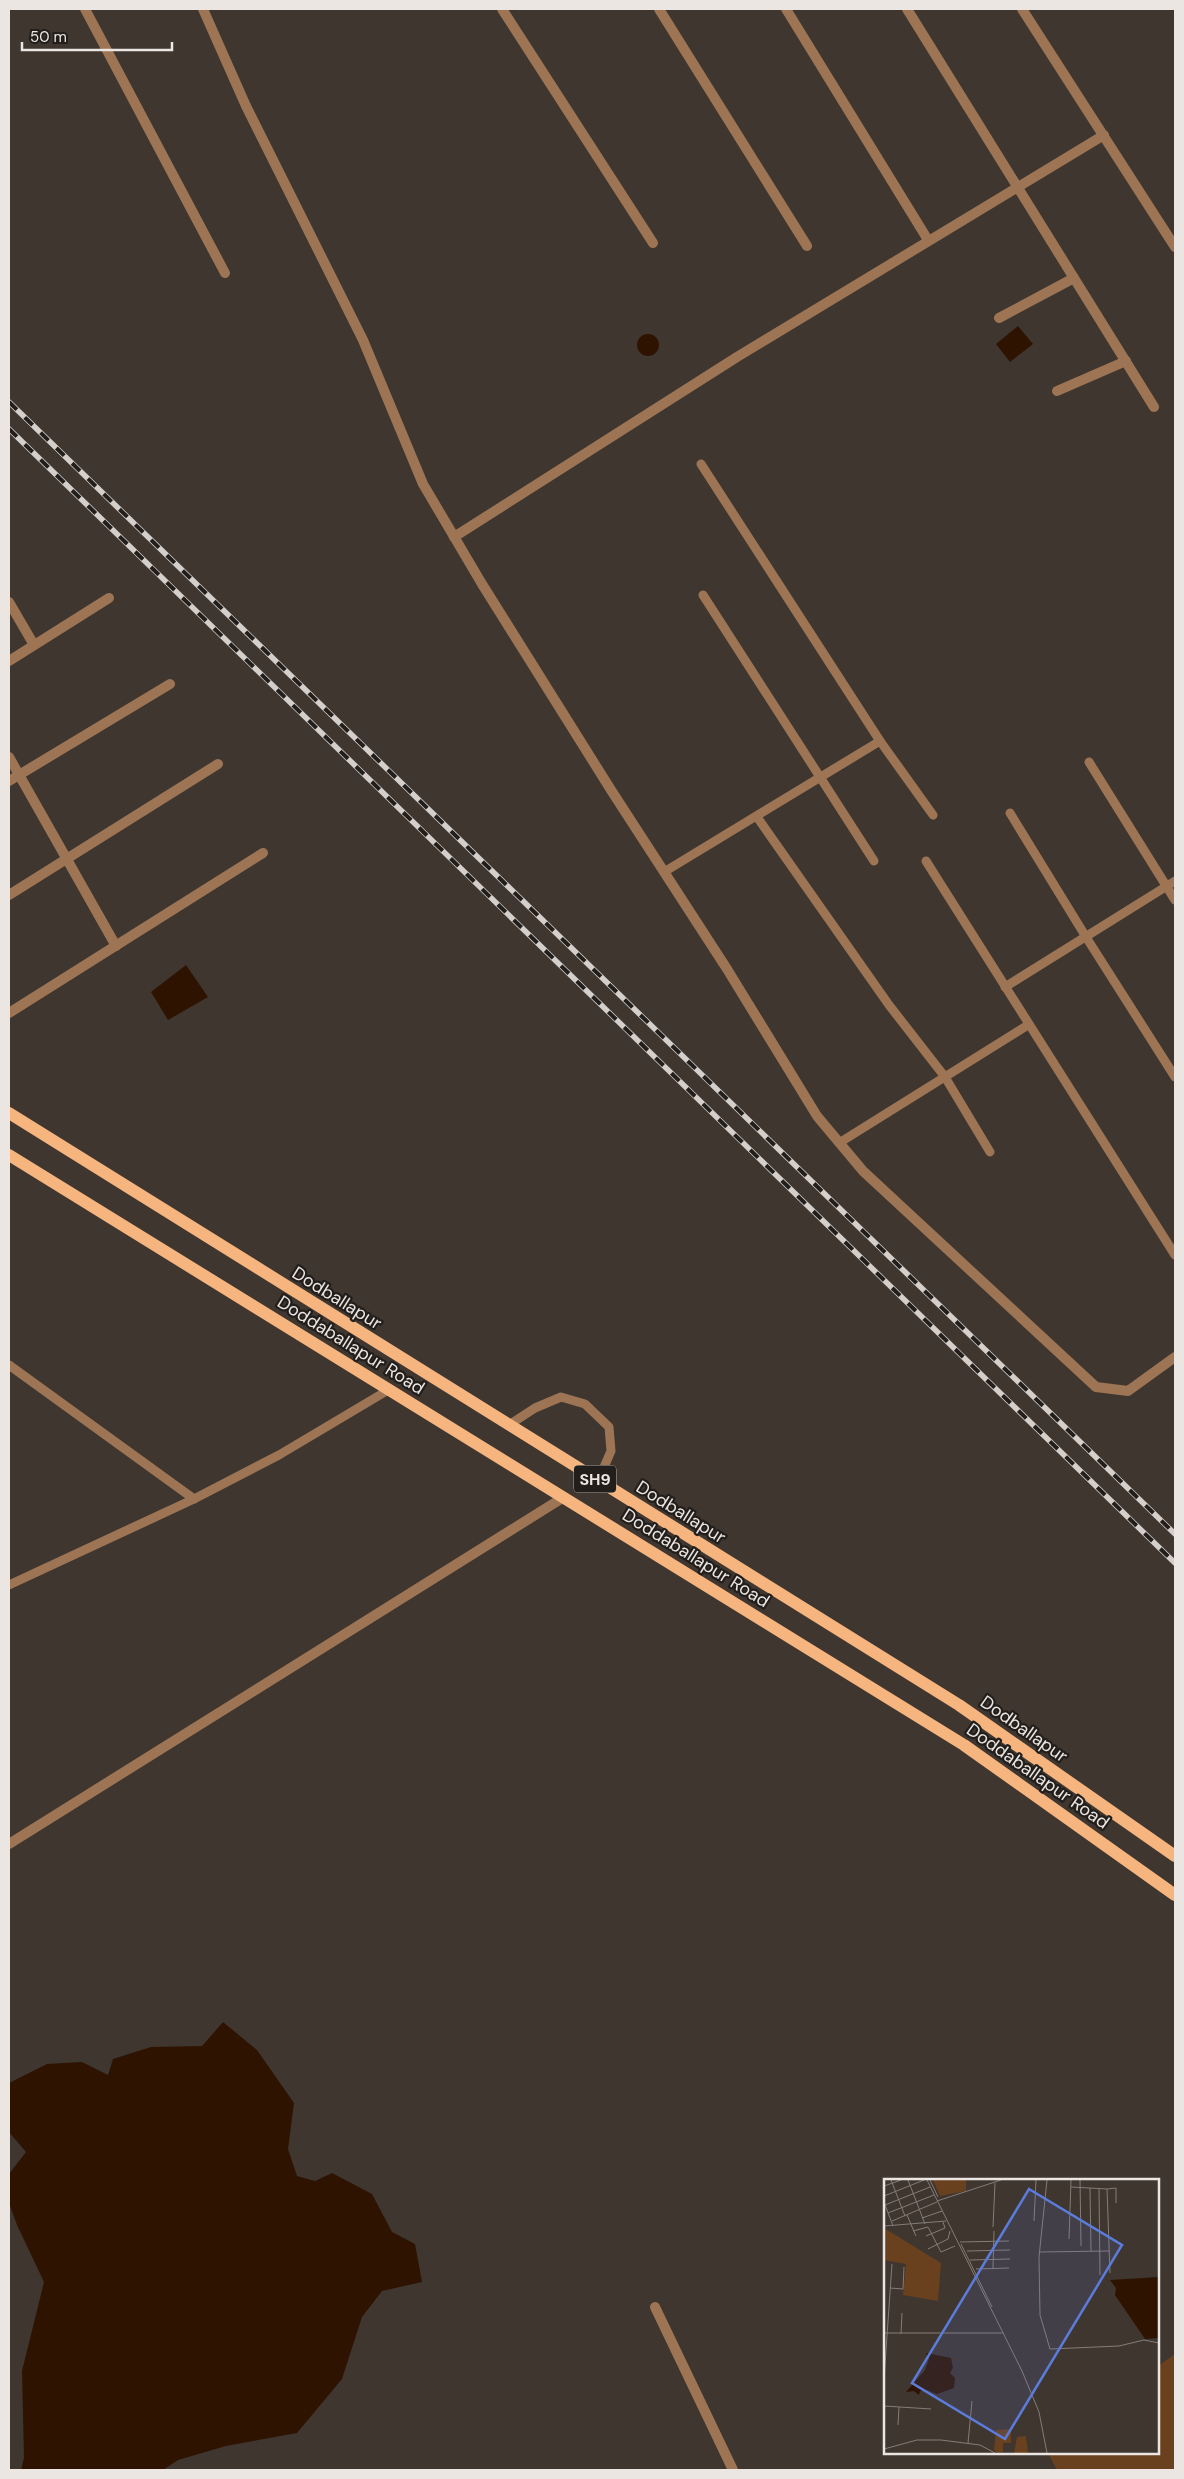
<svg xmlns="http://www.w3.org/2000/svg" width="1184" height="2479" font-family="'DM Sans',sans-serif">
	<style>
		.green { fill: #69411e }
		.water { fill: #2e1400 }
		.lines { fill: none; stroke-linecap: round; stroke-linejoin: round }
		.service { stroke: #9d7555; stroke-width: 9 }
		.minor { stroke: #9d7555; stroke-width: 10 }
		.tertiary { stroke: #9d7555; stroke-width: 10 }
		.primary { stroke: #f6b47f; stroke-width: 12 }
		.rail-casing { stroke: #d5cfcb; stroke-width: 5.5 }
		.rail { stroke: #221e1b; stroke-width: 4; stroke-dasharray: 11; stroke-linecap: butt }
		.labels { text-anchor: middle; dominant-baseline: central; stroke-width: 4.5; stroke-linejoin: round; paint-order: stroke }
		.shield { fill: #221e1b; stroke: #afaaa6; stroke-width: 1 }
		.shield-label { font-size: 16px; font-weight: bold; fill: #ece6e2 }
		.street-label { font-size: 18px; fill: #ece6e2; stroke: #221e1b }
		.inset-road { fill: none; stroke: #847c77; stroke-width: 1 }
		.view { fill: #5b7cdb; fill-opacity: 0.15; stroke: #5b7cdb; stroke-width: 2.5 }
		.inset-edge { fill: none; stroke: #ece6e2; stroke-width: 2.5 }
	</style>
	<rect width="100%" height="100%" fill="#3f362f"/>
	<!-- green -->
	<path class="green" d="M 1175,2354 L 1175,2470 L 1057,2470 L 1048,2453 L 1158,2453 L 1158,2366 Z"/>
	<!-- water -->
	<g class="water">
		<path d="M 1018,326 L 1033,344 L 1010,362 L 996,344 Z"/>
		<circle cx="648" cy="345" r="11"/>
		<path d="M 186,965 L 208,997 L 168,1020 L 151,992 Z"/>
		<path d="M 223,2022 L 257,2050 L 294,2103 L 288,2149 L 297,2176 L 315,2181 L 332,2173 L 372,2194 L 392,2232 L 415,2244 L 422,2282 L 382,2291 L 362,2317 L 342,2379 L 297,2433 L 226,2446 L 178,2460 L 163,2470 L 21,2470 L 24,2458 L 22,2371 L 44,2282 L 17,2225 L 9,2203 L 9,2174 L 26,2152 L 9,2132 L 9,2083 L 47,2064 L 82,2062 L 108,2075 L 113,2059 L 151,2047 L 202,2046 Z"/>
	</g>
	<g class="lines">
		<!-- service -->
		<g class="service">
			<path d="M 701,464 L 880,741 L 933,815"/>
			<path d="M 703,595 L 874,861"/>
			<path d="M 1089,762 L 1175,900"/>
			<path d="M 1010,813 L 1086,937 L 1175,1077"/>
			<path d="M 757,817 L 889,1005 L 945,1077 L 990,1152"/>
			<path d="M 926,861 L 1175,1255"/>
			<path d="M 664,872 L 880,741"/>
			<path d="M 1005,987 L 1175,881"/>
			<path d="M 839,1143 L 1028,1025"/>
			<path d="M 9,1365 L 194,1499"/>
			<path d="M 509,1425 L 535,1408 L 561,1397 L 585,1404 L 609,1427 L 611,1451 L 598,1481"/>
			<path d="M 9,1585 L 194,1499 L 279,1455 L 390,1389"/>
		</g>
		<!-- minor -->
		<g class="minor">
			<path d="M 85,9 L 225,273"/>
			<path d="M 502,9 L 653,243"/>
			<path d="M 659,9 L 807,246"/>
			<path d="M 786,9 L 928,240"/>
			<path d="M 907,9 L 1154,407"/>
			<path d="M 1022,9 L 1175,247"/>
			<path d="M 999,318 L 1074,278"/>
			<path d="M 1057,391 L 1126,361"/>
			<path d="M 454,537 L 737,357 L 1104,135"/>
			<path d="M 9,602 L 34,645"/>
			<path d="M 9,661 L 109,598"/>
			<path d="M 9,757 L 116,946"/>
			<path d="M 9,781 L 170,684"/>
			<path d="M 9,895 L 218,764"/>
			<path d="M 9,1013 L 263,853"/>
			<path d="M 9,1844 L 564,1497"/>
			<path d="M 655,2307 L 733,2470"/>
		</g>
		<!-- tertiary -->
		<path class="tertiary" d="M 203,9 L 246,106 L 363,340 L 423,484 L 482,584 L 611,790 L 727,969 L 817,1116 L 863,1171 L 1096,1387 L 1128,1391 L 1175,1357"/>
		<!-- primary -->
		<g class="primary">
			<path d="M 9,1113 L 959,1705 L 1175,1856"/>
			<path d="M 9,1155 L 964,1745 L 1175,1895"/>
		</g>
		<defs>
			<g id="rail">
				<path d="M 9,402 L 1175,1534"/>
				<path d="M 9,429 L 1175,1563"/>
			</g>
		</defs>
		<!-- rail casing -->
		<use href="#rail" class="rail-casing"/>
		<!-- rail -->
		<use href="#rail" class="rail"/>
	</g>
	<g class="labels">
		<!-- shield labels -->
		<rect class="shield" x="574" y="1465.5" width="42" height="27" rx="4"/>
		<g class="shield-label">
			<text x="595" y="1479">SH9</text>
		</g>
		<!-- street labels -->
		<g class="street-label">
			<text transform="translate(337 1298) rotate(32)">Dodballapur</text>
			<text transform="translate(351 1345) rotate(32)">Doddaballapur Road</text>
			<text transform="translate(681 1512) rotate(32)">Dodballapur</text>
			<text transform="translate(696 1558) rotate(32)">Doddaballapur Road</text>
			<text transform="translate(1024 1729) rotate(35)">Dodballapur</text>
			<text transform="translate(1038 1776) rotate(35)">Doddaballapur Road</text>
		</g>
	</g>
	<!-- overview -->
	<g transform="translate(884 2179)">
		<rect width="275" height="275" fill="#3f362f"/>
		<path d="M 49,1 L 82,1 L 82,12 L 56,17 ZM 0,49 L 57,84 L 54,122 L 19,116 L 22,85 L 0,81 ZM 127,250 L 127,264 L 119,264 L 119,273 L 114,274 L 110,271 L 112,251 ZM 142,257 L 144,274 L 130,274 L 133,258 Z" fill="#69411e"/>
		<path d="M 275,98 L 275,159 L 261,160 L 231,116 L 232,109 L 226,101 ZM 42,174 L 67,179 L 69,189 L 66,194 L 71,199 L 70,209 L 53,215 L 43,211 L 36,212 L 35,216 L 30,212 L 22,213 L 41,191 L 45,180 Z" fill="#2e1400"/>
		<path class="inset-road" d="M 7,1 L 21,37M 24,1 L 41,45M 43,1 L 138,192 L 155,233 L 163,274M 46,1 L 54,18M 163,1 L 155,78 L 156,136 L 166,170 L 235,167 L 260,161 L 275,164M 196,1 L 197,67M 0,7 L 17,1M 187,8 L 223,10 L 226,94M 206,9 L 207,72M 215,9 L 216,96M 223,10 L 232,9 L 232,24M 0,17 L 40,1M 53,22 L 117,1M 0,23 L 9,47M 1,26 L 46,8M 4,34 L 50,16M 23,36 L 32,57M 38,39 L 58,32M 8,42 L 53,23M 150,42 L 152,1M 0,47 L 62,42M 109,48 L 111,4M 29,52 L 44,48 L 57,73 L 71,67M 42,57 L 61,49 L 59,43M 185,60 L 187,1M 76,63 L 125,62M 77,65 L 108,128M 44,70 L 64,60 L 66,52M 83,72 L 126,71M 155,73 L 225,72M 86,81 L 126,80M 109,89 L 110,52M 92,90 L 125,89M 6,109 L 19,110 L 20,88M 0,154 L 119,154M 17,155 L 18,134M 0,200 L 8,85M 0,227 L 47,230M 14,246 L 15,228M 84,264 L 88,222M 0,270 L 33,261 L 57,261 L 96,266 L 111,274"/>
		<path class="view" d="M 145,10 L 238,66 L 121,260 L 28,204 Z"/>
		<rect width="275" height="275" class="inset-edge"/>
	</g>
	<!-- border -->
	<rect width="1184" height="2479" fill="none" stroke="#ece6e2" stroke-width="20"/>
	<!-- scale -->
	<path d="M22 42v8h150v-8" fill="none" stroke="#ece6e2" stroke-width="2.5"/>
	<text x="30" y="42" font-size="15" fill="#ece6e2" stroke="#221e1b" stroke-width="4" paint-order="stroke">50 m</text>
</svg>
